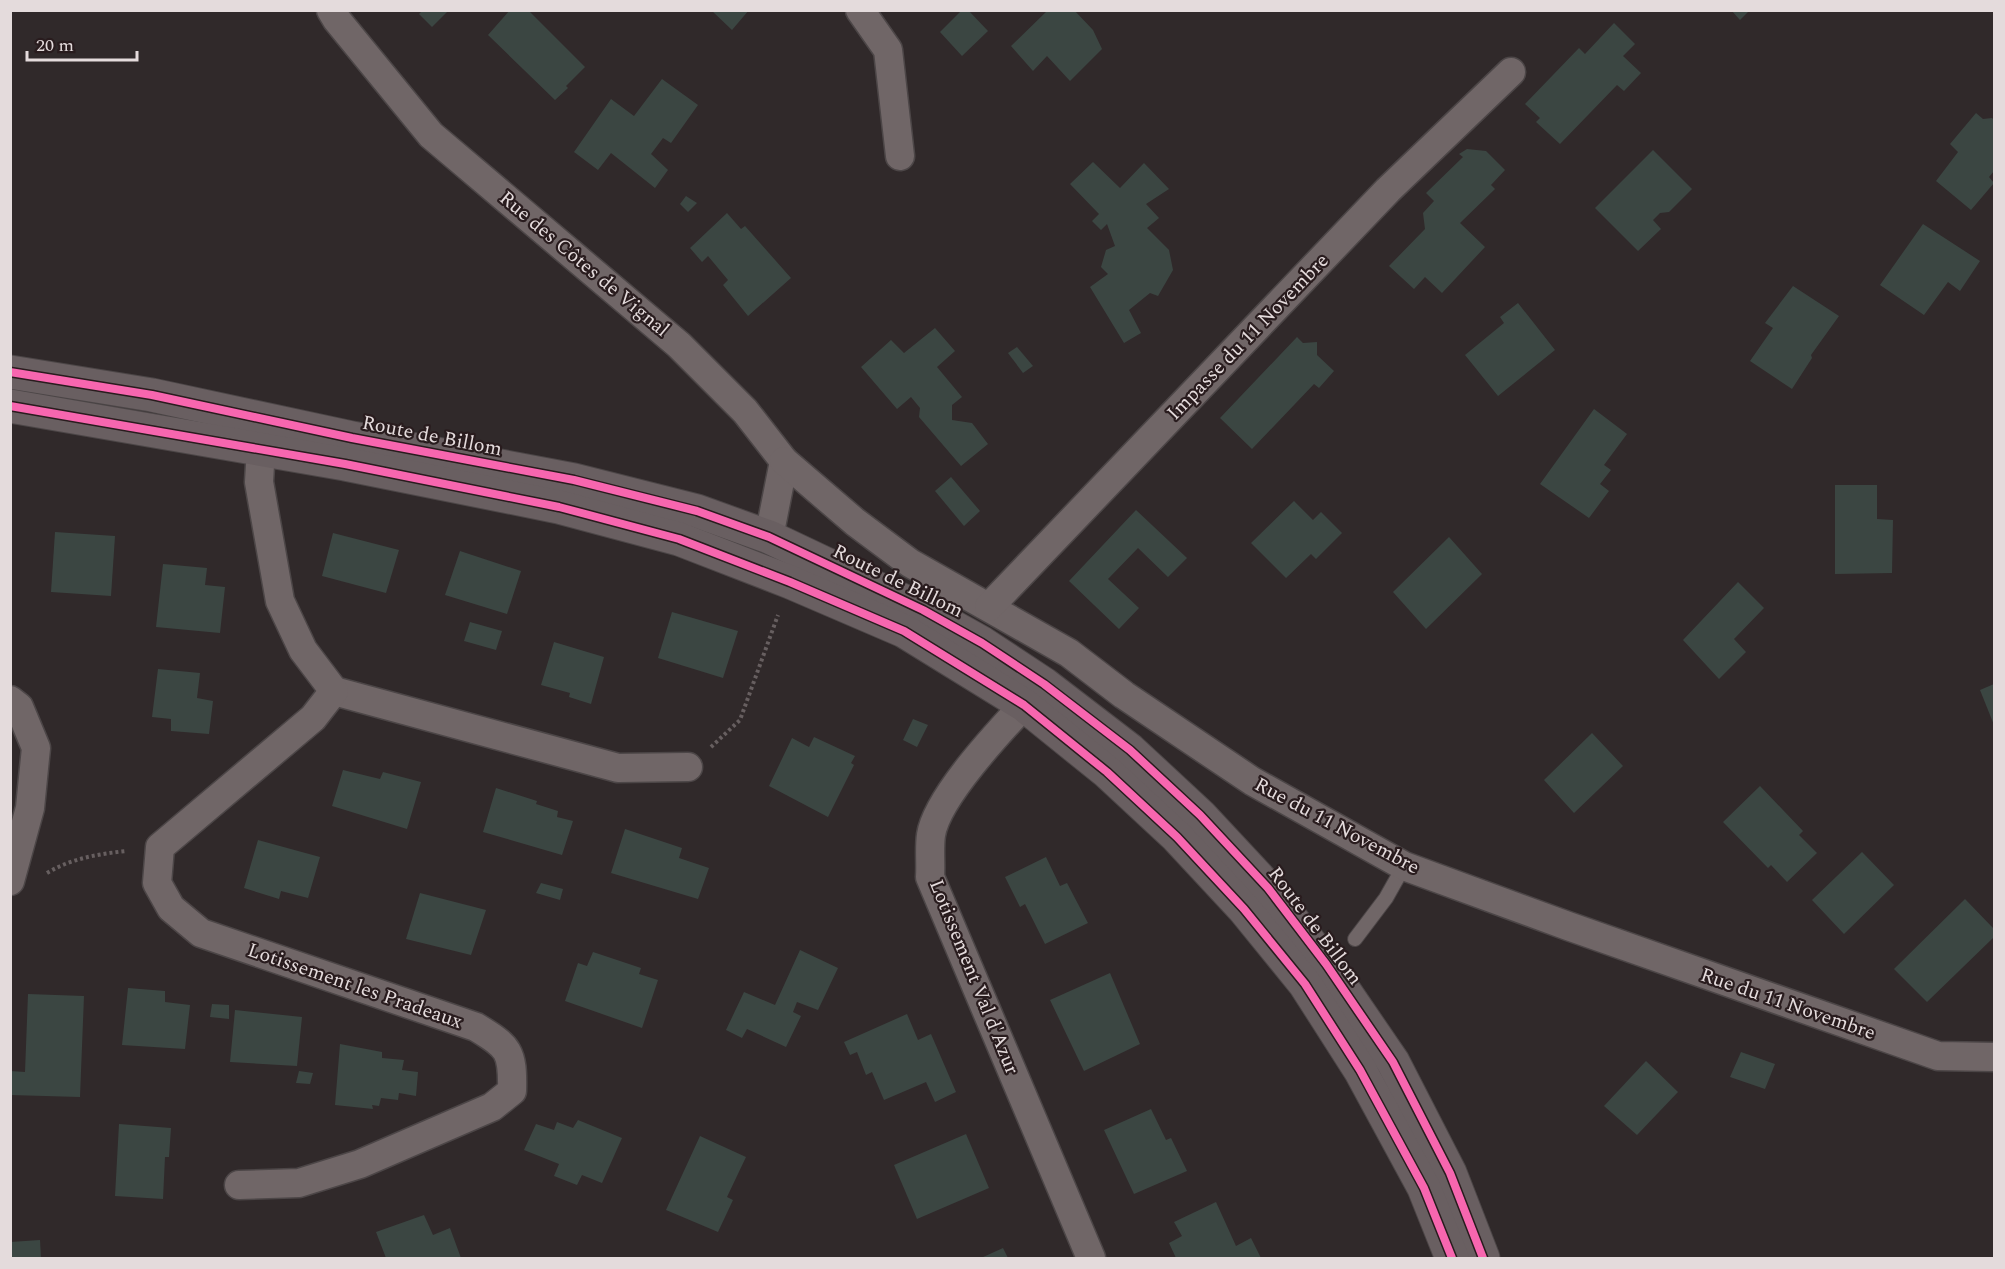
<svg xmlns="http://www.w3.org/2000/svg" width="2005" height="1269" font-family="Spectral,serif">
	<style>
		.building { fill: #3b4642 }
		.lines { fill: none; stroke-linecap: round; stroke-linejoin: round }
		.lane-casing { stroke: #4c4647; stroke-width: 16 }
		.street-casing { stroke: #4c4647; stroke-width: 31 }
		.secondary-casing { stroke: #4c4647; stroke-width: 35 }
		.path { stroke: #675f60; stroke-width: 4; stroke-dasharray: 3 3; stroke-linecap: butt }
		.lane { stroke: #706667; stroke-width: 14 }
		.street { stroke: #706667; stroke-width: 28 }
		.secondary { stroke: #695f61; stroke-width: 33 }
		.cycleway-casing { stroke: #291c1e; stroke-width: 11 }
		.cycleway { stroke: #f766af; stroke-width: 8 }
		.labels { text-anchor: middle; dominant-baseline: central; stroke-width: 4.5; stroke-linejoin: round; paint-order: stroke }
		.street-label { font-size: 20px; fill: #e4dbdc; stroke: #291c1e }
	</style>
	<rect width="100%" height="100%" fill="#30292a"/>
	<!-- building -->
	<g class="building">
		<path d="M 423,10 L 449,10 L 432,27 L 419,14 Z"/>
		<path d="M 510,10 L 528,10 L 585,67 L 566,86 L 568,88 L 555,100 L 488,35 Z"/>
		<path d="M 711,10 L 749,10 L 732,30 Z"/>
		<path d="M 962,10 L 968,10 L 988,31 L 962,56 L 940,32 Z"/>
		<path d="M 1048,10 L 1074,10 L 1093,30 L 1102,49 L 1070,81 L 1047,56 L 1033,71 L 1011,46 Z"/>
		<path d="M 1731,10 L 1750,10 L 1740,20 Z"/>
		<path d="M 1614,23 L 1635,44 L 1623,56 L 1641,73 L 1624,91 L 1617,85 L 1560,144 L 1536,122 L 1540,118 L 1525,104 L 1579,48 L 1585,54 Z"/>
		<path d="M 662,79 L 698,105 L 671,143 L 663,138 L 651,154 L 668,170 L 655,188 L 611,153 L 598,170 L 574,152 L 611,99 L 634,116 Z"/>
		<path d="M 1976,113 L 1983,119 L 1992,118 L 1994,120 L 1994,171 L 1989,177 L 1994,183 L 1971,210 L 1936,181 L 1958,152 L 1950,144 Z"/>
		<path d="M 1467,149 L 1486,151 L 1505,170 L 1491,185 L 1495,189 L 1460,223 L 1485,247 L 1442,293 L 1425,277 L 1414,289 L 1389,266 L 1425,229 L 1423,213 L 1434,201 L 1426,193 L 1463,157 L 1459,154 Z"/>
		<path d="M 1653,150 L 1692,189 L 1669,212 L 1660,213 L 1653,220 L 1661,229 L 1638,251 L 1595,208 Z"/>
		<path d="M 1093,162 L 1120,188 L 1144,163 L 1169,189 L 1146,204 L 1159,218 L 1147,228 L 1169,250 L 1173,270 L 1158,296 L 1150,293 L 1129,310 L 1141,333 L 1124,343 L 1090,287 L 1108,274 L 1101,267 L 1106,250 L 1115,246 L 1107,224 L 1101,230 L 1092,221 L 1099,214 L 1070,184 Z"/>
		<path d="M 686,196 L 697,203 L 688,212 L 680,204 Z"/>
		<path d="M 727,213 L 741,229 L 745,226 L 791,278 L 748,316 L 723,285 L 728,280 L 708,256 L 702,262 L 690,248 Z"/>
		<path d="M 1923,224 L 1980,261 L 1960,291 L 1948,282 L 1924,315 L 1880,285 Z"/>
		<path d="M 1793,286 L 1839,316 L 1811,355 L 1812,358 L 1792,389 L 1750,361 L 1773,328 L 1765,323 Z"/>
		<path d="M 1518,303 L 1555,350 L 1498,396 L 1465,355 L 1504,323 L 1500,317 Z"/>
		<path d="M 935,328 L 955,351 L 937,367 L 962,397 L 952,405 L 952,420 L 972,423 L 988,444 L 961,466 L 919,417 L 920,408 L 911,397 L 897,409 L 861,367 L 891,340 L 904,353 Z"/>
		<path d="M 1297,337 L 1303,343 L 1317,342 L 1317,355 L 1334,371 L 1319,388 L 1314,384 L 1252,449 L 1220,418 Z"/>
		<path d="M 1017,347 L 1033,366 L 1023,373 L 1008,353 Z"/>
		<path d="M 1594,409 L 1627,434 L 1604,465 L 1611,470 L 1600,484 L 1609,491 L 1589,518 L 1540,484 Z"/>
		<path d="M 951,477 L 980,511 L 964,526 L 935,491 Z"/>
		<path d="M 1835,485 L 1877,485 L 1877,519 L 1893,520 L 1892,573 L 1835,574 Z"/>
		<path d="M 1294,501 L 1313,520 L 1321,512 L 1342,533 L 1316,559 L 1311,554 L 1286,578 L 1251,543 Z"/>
		<path d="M 1136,510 L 1187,558 L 1168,577 L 1138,548 L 1108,579 L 1139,608 L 1119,629 L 1069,581 Z"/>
		<path d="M 55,532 L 115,536 L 111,596 L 51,592 Z"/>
		<path d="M 333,533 L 399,550 L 386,593 L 322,576 Z"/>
		<path d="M 1449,537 L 1482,574 L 1426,629 L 1393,592 Z"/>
		<path d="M 460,551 L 521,571 L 507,614 L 445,595 Z"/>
		<path d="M 163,564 L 207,568 L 205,585 L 225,587 L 220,633 L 156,627 Z"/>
		<path d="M 1738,582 L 1764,608 L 1734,639 L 1746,652 L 1719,679 L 1683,640 Z"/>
		<path d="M 672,612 L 738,631 L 723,678 L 658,658 Z"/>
		<path d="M 470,622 L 502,631 L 496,650 L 464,641 Z"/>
		<path d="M 554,642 L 604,657 L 591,704 L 569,697 L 570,693 L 541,685 Z"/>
		<path d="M 158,669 L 200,673 L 197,698 L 213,701 L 209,734 L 171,731 L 171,719 L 152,717 Z"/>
		<path d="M 1994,684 L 1994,725 L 1980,690 Z"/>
		<path d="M 913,719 L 928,725 L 917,747 L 903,740 Z"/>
		<path d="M 1592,733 L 1623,766 L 1574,813 L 1544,780 Z"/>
		<path d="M 814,737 L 855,756 L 851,763 L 854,765 L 828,817 L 769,786 L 792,738 L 809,747 Z"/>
		<path d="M 343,770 L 380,779 L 383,772 L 421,782 L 407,829 L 332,806 Z"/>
		<path d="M 1760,786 L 1803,831 L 1799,835 L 1817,853 L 1787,882 L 1771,865 L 1768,868 L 1723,822 Z"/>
		<path d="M 496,788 L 537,801 L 536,804 L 558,811 L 557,817 L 573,821 L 562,855 L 483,832 Z"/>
		<path d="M 625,829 L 682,848 L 679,858 L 709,868 L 698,899 L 611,873 Z"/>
		<path d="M 258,840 L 320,857 L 308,898 L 281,891 L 279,899 L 244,888 Z"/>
		<path d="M 1862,852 L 1894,885 L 1844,934 L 1812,900 Z"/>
		<path d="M 1046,857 L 1060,886 L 1067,883 L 1088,923 L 1045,944 L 1025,904 L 1020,907 L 1005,877 Z"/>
		<path d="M 541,883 L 563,889 L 560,900 L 536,893 Z"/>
		<path d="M 420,893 L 486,910 L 471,955 L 406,939 Z"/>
		<path d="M 1965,899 L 1994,929 L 1994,937 L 1927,1002 L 1894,969 Z"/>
		<path d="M 800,950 L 838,968 L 818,1010 L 797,1002 L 793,1012 L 801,1016 L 786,1047 L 747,1029 L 742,1038 L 726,1030 L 744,992 L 775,1005 Z"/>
		<path d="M 593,952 L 641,968 L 639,974 L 658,980 L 642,1028 L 565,1001 L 578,963 L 587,966 Z"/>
		<path d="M 1110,973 L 1140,1044 L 1084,1071 L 1050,1000 Z"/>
		<path d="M 128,988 L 165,991 L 165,1002 L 190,1005 L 185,1049 L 122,1045 Z"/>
		<path d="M 28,994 L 84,996 L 80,1097 L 10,1095 L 10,1071 L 25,1072 Z"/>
		<path d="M 212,1004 L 229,1005 L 229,1019 L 210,1017 Z"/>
		<path d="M 235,1010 L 302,1017 L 297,1066 L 230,1062 Z"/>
		<path d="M 907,1014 L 918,1040 L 931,1034 L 956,1092 L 935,1102 L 926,1082 L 884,1100 L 872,1072 L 866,1075 L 857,1052 L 850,1055 L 844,1042 Z"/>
		<path d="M 340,1044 L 382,1052 L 382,1058 L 404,1060 L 402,1070 L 418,1072 L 416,1096 L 399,1093 L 398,1100 L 381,1098 L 379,1106 L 372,1105 L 373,1109 L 335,1105 Z"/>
		<path d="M 1741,1052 L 1775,1064 L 1765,1089 L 1730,1077 Z"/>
		<path d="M 1646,1061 L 1678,1092 L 1637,1135 L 1604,1106 Z"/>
		<path d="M 299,1071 L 313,1073 L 310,1084 L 296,1083 Z"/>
		<path d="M 1151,1109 L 1166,1140 L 1171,1138 L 1187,1171 L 1134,1194 L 1104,1130 Z"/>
		<path d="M 578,1120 L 622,1138 L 602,1183 L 582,1175 L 577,1185 L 554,1176 L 559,1164 L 524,1150 L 536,1124 L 554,1130 L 557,1122 L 573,1128 Z"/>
		<path d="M 119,1124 L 171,1128 L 169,1157 L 165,1157 L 163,1199 L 115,1196 Z"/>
		<path d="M 966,1134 L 989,1188 L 917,1219 L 894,1165 Z"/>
		<path d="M 700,1136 L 746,1157 L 727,1197 L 733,1200 L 718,1232 L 666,1210 Z"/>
		<path d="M 1216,1202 L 1236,1246 L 1251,1238 L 1261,1258 L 1176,1258 L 1169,1243 L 1182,1236 L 1174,1222 Z"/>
		<path d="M 424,1215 L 433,1235 L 450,1228 L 461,1258 L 386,1258 L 376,1232 Z"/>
		<path d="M 40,1240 L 41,1258 L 10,1258 L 10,1242 Z"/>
		<path d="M 1003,1248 L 1008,1258 L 981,1258 Z"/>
	</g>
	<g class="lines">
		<defs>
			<path id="lane" d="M 1355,939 L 1386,898 L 1404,866"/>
			<g id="street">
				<path d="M 331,10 L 337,20 L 431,135 L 679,345 L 745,411 L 784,461 L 769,537"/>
				<path d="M 860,10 L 888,50 L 900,156"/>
				<path d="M 784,461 L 855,522 L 910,563 L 1069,653 L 1124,695 L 1252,781 L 1404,866 L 1568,926 L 1938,1056 L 1994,1057"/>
				<path d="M 989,607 L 1388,190 L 1511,72"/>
				<path d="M 1038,690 C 1009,721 937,795 931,835 C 929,849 931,864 930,877 L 1091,1258"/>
				<path d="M 334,691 L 618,768 L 688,767"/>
				<path d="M 10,700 L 19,707 L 36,748 L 30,808 L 10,881"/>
				<path d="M 239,1185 L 299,1183 L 360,1164 L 492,1107 L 512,1091 C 513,1051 509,1047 476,1027 L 201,933 L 171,908 L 157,883 L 160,847 L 313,718 L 334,691 L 303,650 L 280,601 L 259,482 L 261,448"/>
			</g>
			<g id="secondary">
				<path d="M 10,372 L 152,395 L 352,438 L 574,480 L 697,511 L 769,537 L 923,610 L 982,643 L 1044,684 L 1130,750 L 1200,815 L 1268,888 L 1326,964 L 1393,1062 L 1450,1173 L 1483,1258"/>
				<path d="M 10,406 L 345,464 L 559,507 L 679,539 L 790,582 L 904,631 L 1024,705 L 1107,772 L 1177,837 L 1244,909 L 1305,984 L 1360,1070 L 1424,1188 L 1452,1258"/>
			</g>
		</defs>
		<!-- lane casing -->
		<use href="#lane" class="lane-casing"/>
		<!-- street casing -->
		<use href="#street" class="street-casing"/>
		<!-- secondary casing -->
		<use href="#secondary" class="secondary-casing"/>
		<!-- path -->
		<g class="path">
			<path d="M 711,747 L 740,720 L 778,615"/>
			<path d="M 47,873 C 72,858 99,854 126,851"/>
		</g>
		<!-- lane -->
		<use href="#lane" class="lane"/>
		<!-- street -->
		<use href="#street" class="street"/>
		<!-- secondary -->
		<use href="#secondary" class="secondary"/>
		<defs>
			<g id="cycleway">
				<path d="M 10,372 L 152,395 L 352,438 L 574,480 L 697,511 L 769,537 L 923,610 L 982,643 L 1044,684 L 1130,750 L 1200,815 L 1268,888 L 1326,964 L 1393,1062 L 1450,1173 L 1483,1258"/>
				<path d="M 10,406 L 345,464 L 559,507 L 679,539 L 790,582 L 904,631 L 1024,705 L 1107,772 L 1177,837 L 1244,909 L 1305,984 L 1360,1070 L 1424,1188 L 1452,1258"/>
			</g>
		</defs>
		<!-- cycleway casing -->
		<use href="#cycleway" class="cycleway-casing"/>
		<!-- cycleway -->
		<use href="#cycleway" class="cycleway"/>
	</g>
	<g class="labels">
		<!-- street labels -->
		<g class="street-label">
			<text transform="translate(584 264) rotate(40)">Rue des Côtes de Vignal</text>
			<text transform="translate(1248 337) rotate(-46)">Impasse du 11 Novembre</text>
			<text transform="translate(432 436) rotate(11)">Route de Billom</text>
			<text transform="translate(898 581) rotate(26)">Route de Billom</text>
			<text transform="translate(1337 826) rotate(28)">Rue du 11 Novembre</text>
			<text transform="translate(1315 926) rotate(53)">Route de Billom</text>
			<text transform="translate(974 977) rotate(68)">Lotissement Val d'Azur</text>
			<text transform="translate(355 986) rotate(19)">Lotissement les Pradeaux</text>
			<text transform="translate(1788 1004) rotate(19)">Rue du 11 Novembre</text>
		</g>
	</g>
	<!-- border -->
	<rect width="2005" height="1269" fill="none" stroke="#e4dbdc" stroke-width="24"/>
	<!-- scale -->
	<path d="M27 51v9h110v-9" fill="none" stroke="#e4dbdc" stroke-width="3"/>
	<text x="36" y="51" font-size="18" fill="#e4dbdc" stroke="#291c1e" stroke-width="4.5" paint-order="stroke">20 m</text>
</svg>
